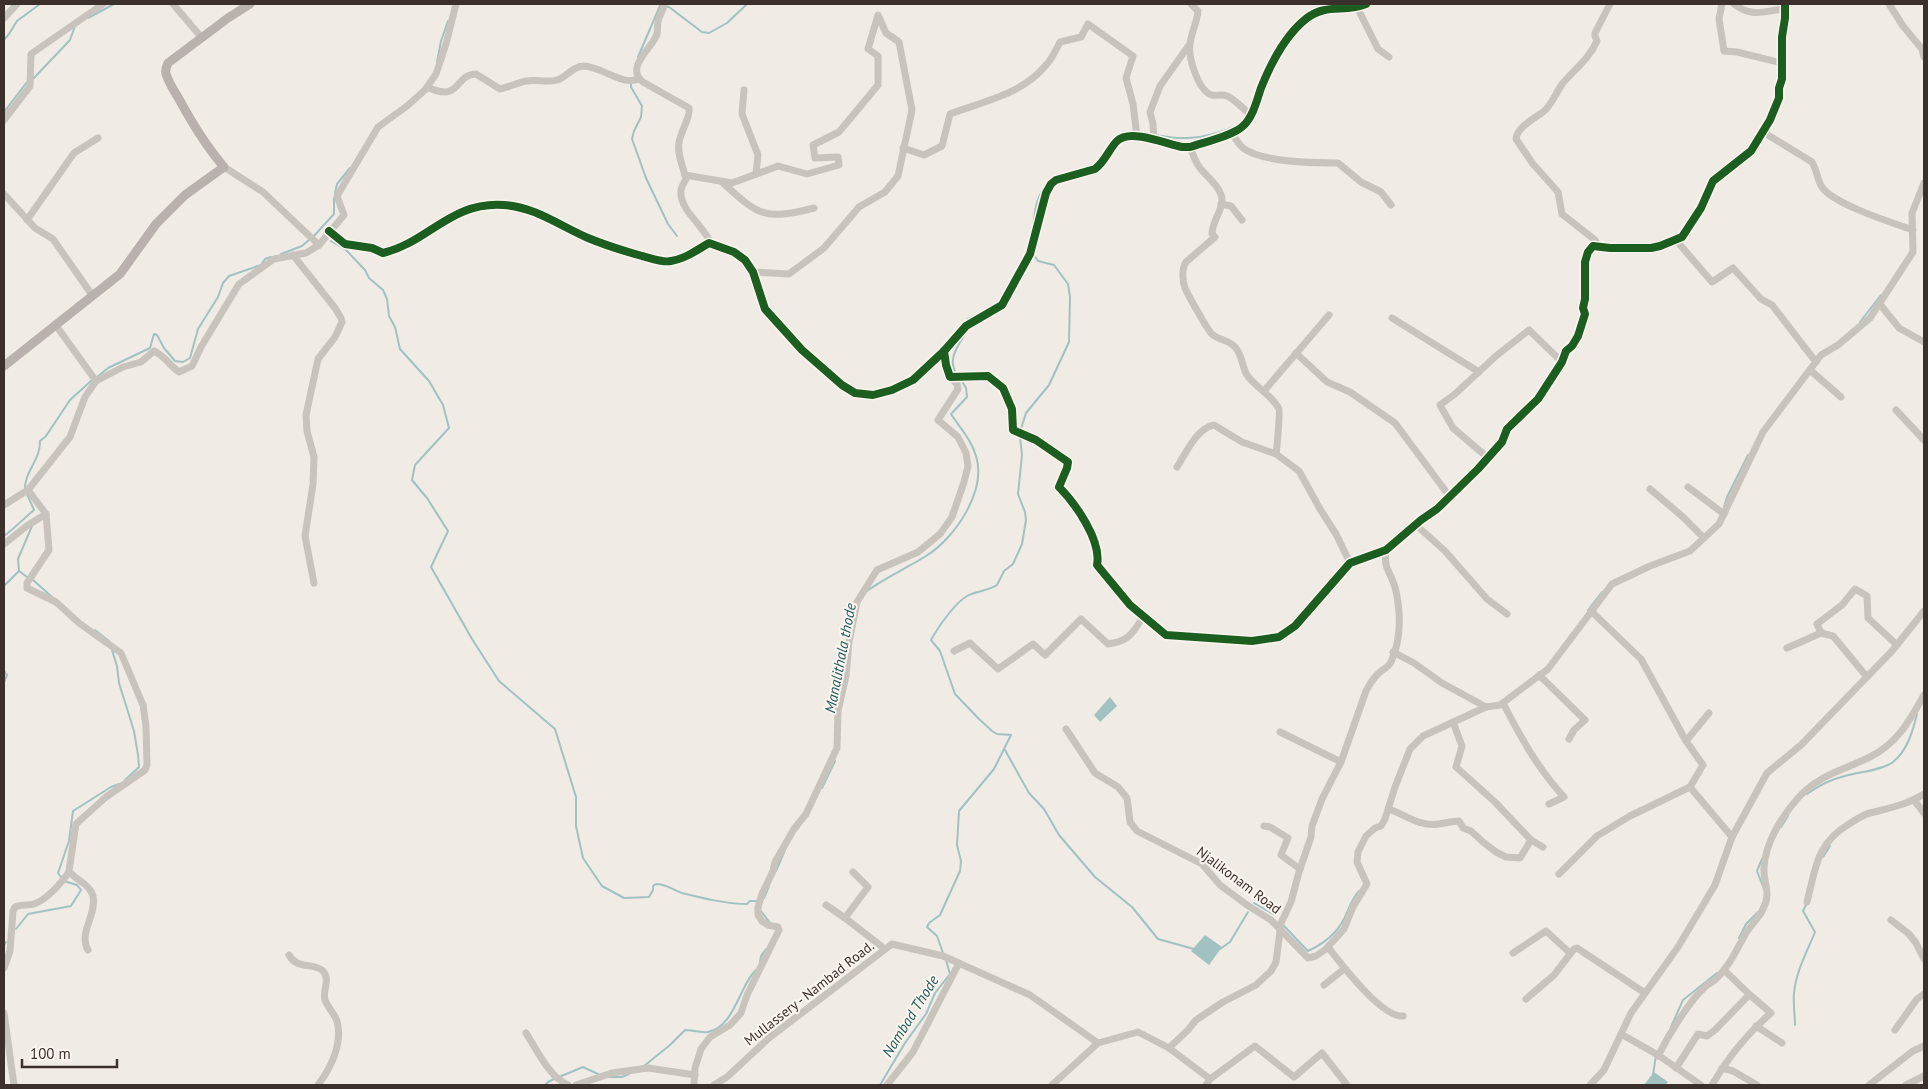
<svg xmlns="http://www.w3.org/2000/svg" width="1928" height="1089" font-family="'PT Sans',sans-serif">
	<style>
		.water { fill: #a1c2c1 }
		.lines { fill: none; stroke-linecap: round; stroke-linejoin: round }
		.stream { stroke: #a1c2c1; stroke-width: 2 }
		.minor { stroke: #c9c3be; stroke-width: 7 }
		.major { stroke: #b8b1ad; stroke-width: 9 }
		.cycleway-casing { stroke: #fbf5ee; stroke-width: 11 }
		.cycleway { stroke: #1b5e20; stroke-width: 8 }
		.labels { text-anchor: middle; dominant-baseline: central; stroke-width: 4; stroke-linejoin: round; paint-order: stroke }
		.street-label { font-size: 14px; fill: #3b302b; stroke: #fbf5ee }
		.water-label { font-size: 15px; font-style: italic; fill: #1f5a5e; stroke: #fbf5ee }
	</style>
	<rect width="100%" height="100%" fill="#f0ebe5"/>
	<!-- water -->
	<g class="water">
		<path d="M 1110,697 L 1117,706 L 1100,722 L 1094,715 Z"/>
		<path d="M 1205,935 L 1222,947 L 1209,965 L 1191,951 Z"/>
		<path d="M 1654,1072 L 1668,1082 L 1665,1085 L 1644,1085 Z"/>
	</g>
	<g class="lines">
		<!-- stream -->
		<g class="stream">
			<path d="M 666,7 L 669,7 L 702,32 L 709,33 L 727,23 L 747,4"/>
			<path d="M 659,8 L 661,4"/>
			<path d="M 1323,8 L 1332,4"/>
			<path d="M 88,18 L 114,4"/>
			<path d="M 4,40 L 9,34 L 17,21 L 40,4"/>
			<path d="M 638,57 L 659,8 L 661,8"/>
			<path d="M 437,62 L 441,41 L 448,21"/>
			<path d="M 32,80 L 70,40 L 75,26"/>
			<path d="M 631,84 L 631,87 L 642,106 L 641,117 L 634,131 L 632,139 L 646,178 L 668,224 L 677,236"/>
			<path d="M 4,112 L 27,82"/>
			<path d="M 1139,132 L 1151,134"/>
			<path d="M 1124,134 L 1134,131"/>
			<path d="M 1156,135 C 1189,142 1211,137 1241,124"/>
			<path d="M 335,193 L 337,184 L 350,168"/>
			<path d="M 1033,231 C 1034,214 1036,194 1049,182"/>
			<path d="M 313,237 L 334,214 L 334,198"/>
			<path d="M 331,241 L 346,250 L 365,270 L 369,278 L 383,290 L 387,299 L 389,316 L 395,327 L 400,349 L 429,381 L 443,405 L 449,428 L 415,465 L 412,480 L 427,498 L 448,531 L 431,567 L 472,639 L 499,681 L 555,729 L 576,797 L 576,826 L 583,858 L 602,886 L 624,898 L 649,897 L 653,890 L 653,886 L 656,884 C 666,884 673,890 682,893 C 702,898 726,904 747,904 L 750,901 L 757,901"/>
			<path d="M 281,254 L 302,246 L 309,240"/>
			<path d="M 1860,322 L 1881,295"/>
			<path d="M 964,324 L 968,319 L 983,312"/>
			<path d="M 957,375 C 947,360 957,347 965,334 L 964,331"/>
			<path d="M 96,378 L 108,368 L 150,348 L 154,334 L 157,335 L 164,348 L 175,361 L 183,362 L 190,358 L 198,329 L 218,297 L 223,283 L 229,276 L 261,265 L 265,259 L 271,257"/>
			<path d="M 1020,432 L 1026,413 L 1049,385 L 1069,342 L 1070,297 L 1068,284 L 1054,265 L 1038,261 L 1033,254"/>
			<path d="M 25,490 C 24,472 41,459 40,441 L 46,436 L 70,400 L 92,380"/>
			<path d="M 1724,507 L 1727,497 L 1748,455"/>
			<path d="M 4,536 C 15,528 23,519 34,510 L 27,494"/>
			<path d="M 19,571 L 27,577"/>
			<path d="M 32,579 L 52,597"/>
			<path d="M 4,586 L 19,571 L 18,559 L 32,526"/>
			<path d="M 867,591 C 886,577 907,568 926,556 C 955,538 987,491 976,456 C 971,439 960,428 951,414 L 967,397 L 966,388 L 960,378"/>
			<path d="M 1588,610 L 1602,592"/>
			<path d="M 95,630 L 109,641"/>
			<path d="M 112,650 L 117,666 L 119,683 L 134,731 L 138,755 L 139,767 L 125,780"/>
			<path d="M 4,671 L 7,675 L 4,682"/>
			<path d="M 1005,750 L 1029,793 L 1044,809 L 1059,835 L 1095,877 L 1132,907 L 1158,939 L 1194,949"/>
			<path d="M 822,788 L 835,761"/>
			<path d="M 1807,794 C 1818,786 1832,779 1845,776 C 1859,772 1883,770 1893,762 C 1908,750 1913,730 1917,714"/>
			<path d="M 1781,827 L 1788,816"/>
			<path d="M 1823,857 L 1830,846"/>
			<path d="M 1762,859 L 1757,871 L 1764,889"/>
			<path d="M 776,871 L 785,850"/>
			<path d="M 61,877 L 58,873 L 69,841 L 73,811 L 111,787 L 119,784"/>
			<path d="M 764,898 L 769,886"/>
			<path d="M 1254,903 L 1273,914"/>
			<path d="M 761,911 L 770,923"/>
			<path d="M 1283,925 L 1308,951 C 1323,944 1336,935 1344,919 C 1349,909 1351,900 1359,891"/>
			<path d="M 16,929 L 28,914 L 71,906 L 81,890 L 77,885 L 64,881"/>
			<path d="M 1739,938 L 1746,924 L 1758,912"/>
			<path d="M 4,945 L 6,942"/>
			<path d="M 1220,949 L 1230,942 L 1248,912"/>
			<path d="M 943,953 L 937,936 L 927,927 L 929,923 L 940,915 L 960,871 L 961,861 L 957,845 L 959,811 L 994,769 L 1011,735 L 997,734 L 992,731 L 979,719 L 955,694 L 940,651 L 931,640 C 938,627 955,603 967,596 C 976,591 988,591 997,585 L 1004,571 L 1013,564 L 1022,544 L 1026,520 L 1025,512 L 1018,494 L 1022,455 L 1020,437"/>
			<path d="M 760,962 L 761,956 L 766,949"/>
			<path d="M 1795,1025 C 1795,1015 1793,1003 1794,993 C 1796,971 1807,952 1815,932 L 1803,911 L 1807,903"/>
			<path d="M 1671,1027 L 1683,1000 L 1717,973"/>
			<path d="M 644,1066 L 670,1045 L 685,1030 C 692,1030 700,1033 708,1032 C 735,1027 740,983 757,969"/>
			<path d="M 1653,1075 L 1656,1055"/>
			<path d="M 559,1077 L 583,1067 L 598,1074"/>
			<path d="M 609,1077 L 622,1077 L 629,1074"/>
			<path d="M 545,1085 L 548,1082 L 554,1079"/>
			<path d="M 880,1085 L 905,1043 L 926,1014 L 935,993 L 950,974 L 946,960"/>
		</g>
		<!-- minor -->
		<g class="minor">
			<path d="M 173,4 L 202,38"/>
			<path d="M 665,4 C 663,10 659,16 658,22 C 657,26 658,30 657,34 C 653,48 624,67 643,82 L 689,108 C 691,117 680,132 679,143 C 677,154 683,167 686,179 C 684,183 682,185 681,190 C 679,211 705,226 711,244"/>
			<path d="M 1191,4 L 1198,11 C 1197,23 1191,33 1190,44 C 1188,57 1198,91 1212,95 C 1217,96 1222,94 1227,96 C 1236,100 1243,109 1251,115"/>
			<path d="M 1722,4 L 1719,19 L 1724,51 L 1737,52 L 1782,63"/>
			<path d="M 1734,4 C 1752,18 1763,11 1785,9"/>
			<path d="M 1889,4 L 1903,26 L 1922,49 L 1924,57"/>
			<path d="M 1357,7 L 1378,49 L 1389,57"/>
			<path d="M 4,18 L 17,4"/>
			<path d="M 427,87 C 462,103 453,75 476,74 L 500,89 C 509,87 517,83 526,81 C 536,79 547,83 557,80 C 566,78 572,66 584,66 C 603,67 621,86 639,79"/>
			<path d="M 744,90 L 742,114 L 758,155 L 756,174"/>
			<path d="M 4,120 L 30,86 L 31,54 L 103,4"/>
			<path d="M 1763,132 L 1812,162 C 1817,170 1817,180 1822,187 C 1833,204 1893,223 1913,230"/>
			<path d="M 1231,133 C 1235,137 1238,144 1243,148 C 1261,162 1315,163 1338,163 L 1361,182 L 1381,192 L 1391,205"/>
			<path d="M 1154,140 L 1153,124 L 1150,112 L 1160,86 L 1189,45"/>
			<path d="M 1190,147 C 1193,154 1195,162 1200,168 C 1207,177 1222,188 1222,200 C 1222,212 1212,221 1212,234 L 1215,237 L 1186,262 C 1182,268 1182,280 1185,288 C 1187,293 1208,331 1212,334 C 1218,340 1229,340 1235,347 C 1242,354 1242,367 1247,375 C 1256,388 1272,395 1279,409 C 1280,411 1277,449 1276,454 L 1299,471 L 1320,509 L 1336,534 L 1350,563"/>
			<path d="M 903,148 L 924,155 L 942,146 L 950,114 C 982,102 1023,94 1046,65 C 1052,59 1056,50 1060,42 L 1081,37 L 1088,24 L 1133,56 L 1126,78 L 1133,104 L 1137,136"/>
			<path d="M 224,167 L 263,192 L 319,245"/>
			<path d="M 685,175 L 732,183 L 778,166 L 807,174 L 839,165 L 838,157 L 815,158 L 813,145 L 839,132 L 878,85 L 878,56 L 868,49 L 878,15 L 886,33 L 899,42 L 912,110 L 898,176 L 885,192 L 859,207 L 824,248 L 789,274 L 753,272"/>
			<path d="M 722,182 C 758,215 764,221 814,208"/>
			<path d="M 4,194 L 35,228 L 53,239 L 92,295"/>
			<path d="M 1221,204 L 1231,206 L 1242,220"/>
			<path d="M 27,220 L 74,153 L 98,138"/>
			<path d="M 329,231 L 345,244 L 372,248 L 383,253 C 429,242 451,201 504,205 C 535,207 560,226 588,238 C 605,245 624,251 642,256 C 650,258 663,263 671,261 C 685,259 697,250 709,243 L 734,252 L 745,260 L 753,272 L 765,309 L 802,350 L 842,385 L 855,393 L 873,395 L 892,390 L 913,380 L 944,351 L 966,326 L 1002,305 L 1031,252"/>
			<path d="M 1675,239 L 1712,282 L 1733,268 L 1761,299 L 1772,305 L 1816,362"/>
			<path d="M 1599,247 L 1595,240 L 1562,214 L 1558,192 L 1533,164 L 1516,139 C 1517,127 1535,118 1543,112 C 1552,105 1556,92 1563,83 C 1575,69 1589,59 1597,41 L 1595,36 L 1595,33 L 1610,4"/>
			<path d="M 1031,251 C 1035,238 1045,187 1054,181 C 1066,174 1082,174 1095,169 C 1105,162 1109,149 1117,141 C 1130,128 1166,144 1182,147 L 1190,147 C 1204,142 1233,136 1243,126 C 1253,117 1257,100 1261,88 C 1271,63 1285,35 1307,18 C 1327,3 1345,13 1366,4"/>
			<path d="M 293,255 L 335,308 L 341,318 L 342,322 L 335,337 L 318,359 L 306,415 L 307,431 L 314,457 L 313,484 L 305,536 L 314,583"/>
			<path d="M 1879,303 L 1899,328 L 1924,342"/>
			<path d="M 1392,318 L 1479,372"/>
			<path d="M 55,324 L 96,381"/>
			<path d="M 944,351 L 946,365 L 950,377 L 988,376 L 1003,388 L 1012,409 L 1013,430 L 1036,440 L 1068,462 L 1067,468 L 1059,487 C 1075,503 1102,541 1097,565 L 1130,605 L 1166,635 L 1252,641 L 1279,637 L 1295,626 L 1350,563 L 1386,550 L 1421,520 L 1437,509 L 1478,469 L 1502,442 L 1507,429 L 1538,399 L 1562,362 L 1566,351 L 1572,346 L 1578,336 L 1585,314 L 1583,308 L 1585,299 L 1585,262 L 1588,252 L 1593,246 L 1610,248 L 1651,248 L 1660,246 L 1682,237 L 1701,208 L 1713,181 L 1751,151 L 1770,120 L 1779,98 L 1779,88 L 1782,79 L 1782,37 L 1785,18 L 1785,4"/>
			<path d="M 1296,353 L 1327,382 L 1350,392 L 1395,423 L 1450,497"/>
			<path d="M 1810,370 L 1841,397"/>
			<path d="M 1264,391 L 1329,315"/>
			<path d="M 1896,410 L 1924,440"/>
			<path d="M 1487,457 L 1453,428 L 1440,405 L 1455,394 L 1496,356 L 1529,330 L 1562,362"/>
			<path d="M 1177,467 C 1186,453 1197,428 1214,425 L 1242,442 L 1276,454"/>
			<path d="M 1688,487 L 1724,514"/>
			<path d="M 1650,489 L 1683,517 L 1704,538"/>
			<path d="M 4,505 L 28,490"/>
			<path d="M 1416,525 L 1445,551 L 1487,599 L 1507,614"/>
			<path d="M 4,544 L 28,525 L 46,514"/>
			<path d="M 1591,611 L 1641,659 L 1686,741 L 1709,713"/>
			<path d="M 1821,633 L 1817,624 L 1842,605 L 1855,589 L 1867,596 L 1868,618 L 1897,645"/>
			<path d="M 1787,648 L 1821,633 L 1833,636 L 1867,677"/>
			<path d="M 954,651 L 970,643 L 998,669 L 1033,644 L 1045,655 L 1081,619 L 1108,644 C 1128,642 1133,633 1143,617"/>
			<path d="M 1393,652 L 1414,663 L 1442,683 L 1486,707 L 1500,705 L 1548,669 L 1612,584 L 1650,566 L 1690,551 L 1719,524 L 1763,432 L 1821,355 L 1838,345 L 1870,318 L 1913,252 L 1912,213 L 1924,183"/>
			<path d="M 1539,675 L 1585,720 L 1574,730 L 1569,739"/>
			<path d="M 1503,703 C 1520,736 1538,769 1564,797 L 1549,804"/>
			<path d="M 1453,722 L 1462,746 L 1456,767 L 1495,802 L 1531,840 L 1543,847"/>
			<path d="M 1066,729 L 1095,773 L 1118,787 L 1127,798 L 1130,822 L 1137,831 L 1202,864 L 1220,885 L 1247,905 L 1271,920 L 1308,958 L 1316,956 L 1326,949 L 1344,929 L 1353,907 L 1367,884 L 1357,862 L 1358,852 L 1366,836 L 1375,828 L 1381,826 L 1385,819 L 1395,787 L 1410,749 L 1423,736 L 1486,707"/>
			<path d="M 1280,732 L 1341,762"/>
			<path d="M 1690,787 L 1732,837"/>
			<path d="M 1914,800 L 1924,813"/>
			<path d="M 1389,809 C 1405,815 1420,827 1439,824 C 1446,823 1452,821 1459,821 L 1463,828 L 1471,831 L 1483,842 L 1496,852 L 1506,857 L 1520,858 L 1531,840"/>
			<path d="M 1264,826 L 1270,827 L 1288,838 L 1281,855 L 1300,869"/>
			<path d="M 853,872 L 868,887 L 845,918 L 885,949"/>
			<path d="M 1559,874 L 1597,836 L 1630,816 L 1690,787 L 1703,765 L 1686,741"/>
			<path d="M 1807,902 C 1816,867 1816,844 1849,824 C 1856,820 1862,815 1870,813 C 1889,808 1907,805 1924,794"/>
			<path d="M 826,905 L 845,918"/>
			<path d="M 1891,920 L 1909,934 L 1916,943 L 1924,959"/>
			<path d="M 1328,947 C 1341,964 1382,1018 1403,1016"/>
			<path d="M 88,950 C 78,933 97,915 93,896 C 90,884 75,880 69,871 L 76,824 L 106,797 L 145,770 L 147,765 L 146,726 L 143,705 L 121,653 L 79,623 L 56,602 L 27,588 L 27,583 L 49,550 L 46,514 L 28,490 L 70,437 L 85,397 L 96,381 L 123,367 L 141,362 L 154,351 C 165,356 169,365 179,372 L 192,366 L 201,347 L 239,284 L 274,259 L 306,253 L 319,245 L 344,215 L 337,196 L 378,127 L 407,106 L 425,90 L 436,74 L 446,44 L 456,4"/>
			<path d="M 1513,953 L 1546,931 L 1570,953"/>
			<path d="M 289,955 C 297,970 314,962 323,971 C 331,980 322,990 325,1000 C 328,1008 334,1013 337,1021 C 343,1043 331,1068 318,1085"/>
			<path d="M 4,968 L 10,951 L 13,911 L 15,907 C 22,904 28,906 34,904 C 48,899 61,883 69,872"/>
			<path d="M 1724,970 L 1750,995"/>
			<path d="M 1324,985 L 1344,969"/>
			<path d="M 1526,999 L 1554,975 L 1574,949 L 1577,948 L 1645,993"/>
			<path d="M 4,1013 L 14,1085"/>
			<path d="M 1756,1026 L 1782,1043"/>
			<path d="M 1895,1030 L 1917,999 L 1924,994"/>
			<path d="M 526,1033 C 537,1050 549,1077 568,1085"/>
			<path d="M 1621,1034 L 1658,1055 L 1701,1085"/>
			<path d="M 1169,1048 L 1188,1030 L 1196,1020 L 1223,1002 L 1256,985 L 1271,971 L 1276,962 L 1281,923 L 1291,902 L 1299,872 L 1311,837 L 1312,826 L 1322,799 L 1341,762 L 1366,691 C 1370,684 1373,678 1379,673 C 1383,669 1389,667 1391,662 C 1401,640 1401,615 1396,591 C 1392,573 1383,570 1386,550"/>
			<path d="M 1658,1056 C 1668,1036 1689,1001 1705,987 C 1709,983 1714,982 1717,978 C 1730,965 1737,949 1746,933 C 1751,925 1759,918 1763,909 C 1772,892 1763,885 1764,868 C 1765,843 1782,816 1798,798 C 1820,774 1844,770 1870,757 C 1898,743 1910,720 1924,695"/>
			<path d="M 1676,1068 L 1698,1034 L 1707,1036 L 1715,1030 L 1747,997 L 1750,995 L 1771,1013 C 1747,1034 1728,1057 1712,1085"/>
			<path d="M 1722,1068 L 1733,1071 L 1757,1085"/>
			<path d="M 1210,1079 L 1255,1046 L 1294,1077 L 1322,1053 L 1347,1085"/>
			<path d="M 576,1085 L 612,1073 L 648,1068 L 695,1075"/>
			<path d="M 694,1085 L 695,1068 L 701,1049 L 710,1037 L 730,1025 L 741,1013 L 747,995 L 779,930 L 778,927 L 768,925 L 762,921 L 758,915 L 758,907 L 762,894 L 773,871 L 775,862 L 794,829 L 806,814 L 837,748 L 838,711 L 846,676 L 849,642 L 857,602 L 877,570 L 918,552 L 940,534 L 952,517 L 964,482 L 968,466 L 966,453 L 958,437 L 938,420 L 958,389 L 957,384 L 950,377"/>
			<path d="M 714,1085 L 727,1077 L 769,1038 L 892,944 L 943,956 L 1030,995 L 1098,1043 L 1138,1032 L 1169,1048 L 1210,1079 L 1206,1085"/>
			<path d="M 887,1085 L 913,1052 L 959,963"/>
			<path d="M 1052,1085 L 1098,1043"/>
			<path d="M 1590,1085 L 1604,1070 L 1631,1013 L 1678,947 L 1715,885 L 1732,837 L 1767,773 L 1801,745 L 1892,651 L 1924,611"/>
			<path d="M 1869,1085 L 1913,1051 L 1924,1046"/>
			<path d="M 1906,1085 L 1924,1076"/>
		</g>
		<!-- major -->
		<path class="major" d="M 4,366 L 120,274 L 156,224 L 185,195 L 224,167 C 206,146 192,123 179,99 C 174,91 169,83 166,74 C 165,70 166,67 168,63 L 228,18 L 250,4"/>
		<defs>
			<g id="cycleway">
				<path d="M 329,231 L 345,244 L 372,248 L 383,253 C 429,242 451,201 504,205 C 535,207 560,226 588,238 C 605,245 624,251 642,256 C 650,258 663,263 671,261 C 685,259 697,250 709,243 L 734,252 L 745,260 L 753,272 L 765,309 L 802,350 L 842,385 L 855,393 L 873,395 L 892,390 L 913,380 L 944,351 L 966,326 L 1002,305 L 1030,254 L 1046,193 L 1051,184 L 1056,180 L 1095,169 C 1105,162 1109,149 1117,141 C 1130,128 1166,144 1182,147 L 1190,147 C 1204,142 1233,136 1243,126 C 1253,117 1257,100 1261,88 C 1271,63 1285,35 1307,18 C 1327,3 1345,13 1366,4"/>
				<path d="M 944,351 L 946,365 L 950,377 L 988,376 L 1003,388 L 1012,409 L 1013,430 L 1036,440 L 1068,462 L 1067,468 L 1059,487 C 1075,503 1102,541 1097,565 L 1130,605 L 1166,635 L 1252,641 L 1279,637 L 1295,626 L 1350,563 L 1386,550 L 1421,520 L 1437,509 L 1478,469 L 1502,442 L 1507,429 L 1538,399 L 1562,362 L 1566,351 L 1572,346 L 1578,336 L 1585,314 L 1583,308 L 1585,299 L 1585,262 L 1588,252 L 1593,246 L 1610,248 L 1651,248 L 1660,246 L 1682,237 L 1701,208 L 1713,181 L 1751,151 L 1770,120 L 1779,98 L 1779,88 L 1782,79 L 1782,37 L 1785,18 L 1785,4"/>
			</g>
		</defs>
		<!-- cycleway casing -->
		<use href="#cycleway" class="cycleway-casing"/>
		<!-- cycleway -->
		<use href="#cycleway" class="cycleway"/>
	</g>
	<g class="labels">
		<!-- street labels -->
		<g class="street-label">
			<text transform="translate(1239 880) rotate(37)">Njalikonam Road</text>
			<text transform="translate(809 993) rotate(-38)">Mullassery - Nambad Road.</text>
		</g>
		<!-- water labels -->
		<g class="water-label">
			<text transform="translate(840 658) rotate(-79)">Manalithala thode</text>
			<text transform="translate(910 1016) rotate(-58)">Nambad Thode</text>
		</g>
	</g>
	<!-- border -->
	<rect width="1928" height="1089" fill="none" stroke="#3b302b" stroke-width="10"/>
	<!-- scale -->
	<path d="M22 1059v8h95v-8" fill="none" stroke="#3b302b" stroke-width="2.5"/>
	<text x="30" y="1059" font-size="15" fill="#3b302b" stroke="#fbf5ee" stroke-width="4" paint-order="stroke">100 m</text>
</svg>
